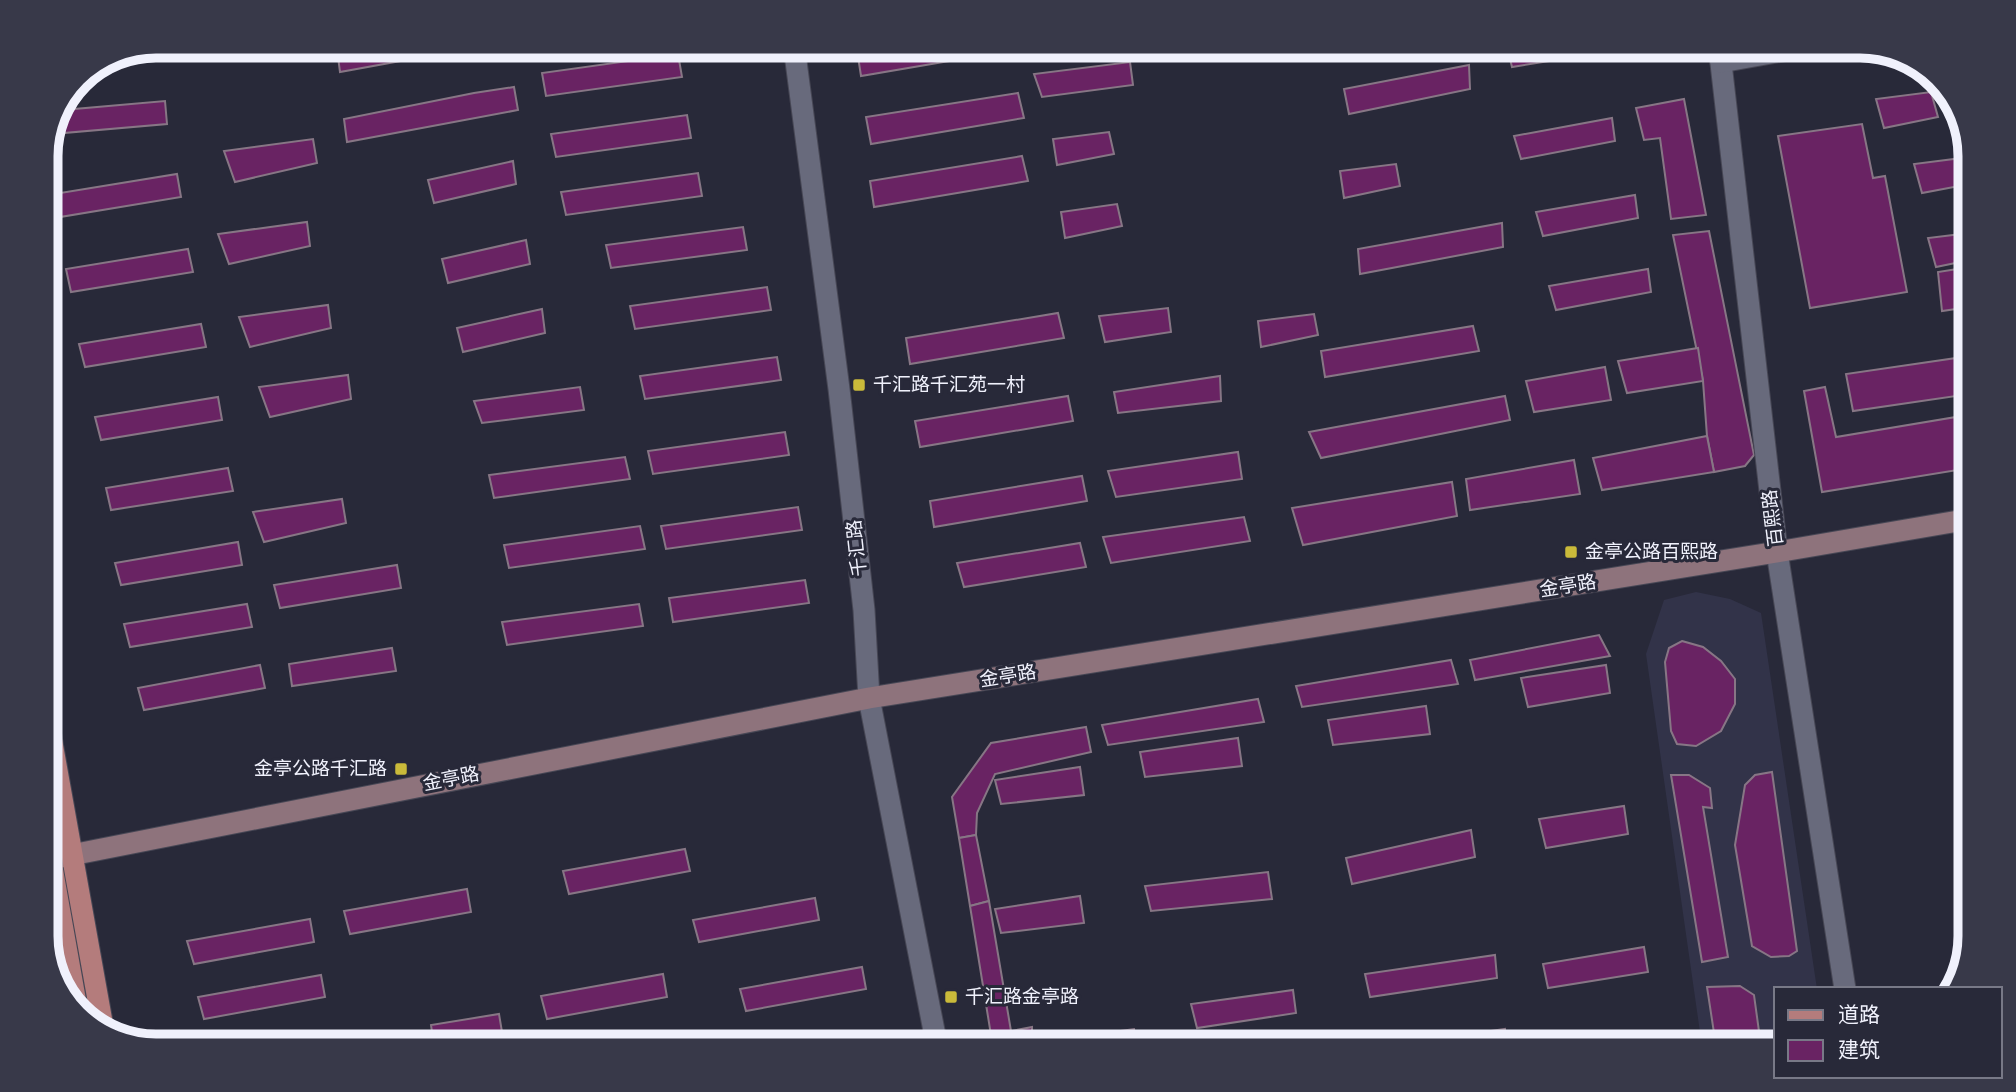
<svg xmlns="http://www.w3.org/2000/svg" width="2016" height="1092" font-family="'Varela Round','Noto Sans SC',sans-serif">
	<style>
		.built { fill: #323349 }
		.building { fill: #692363; stroke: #877685; stroke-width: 2 }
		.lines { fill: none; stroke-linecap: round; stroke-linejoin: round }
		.tertiary-casing { stroke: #474755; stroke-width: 23 }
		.secondary-casing { stroke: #474755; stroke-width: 23 }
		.primary-casing { stroke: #474755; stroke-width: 23 }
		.tertiary { stroke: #686a7c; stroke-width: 21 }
		.secondary { stroke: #8e737c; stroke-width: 21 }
		.primary { stroke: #b47c7c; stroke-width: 21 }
		.poi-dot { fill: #caba3a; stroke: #282939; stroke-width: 2.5 }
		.labels { text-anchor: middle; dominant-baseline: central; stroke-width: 6; stroke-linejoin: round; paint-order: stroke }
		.poi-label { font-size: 19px; fill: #f0f1fc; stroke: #282939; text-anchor: start }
		.street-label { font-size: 19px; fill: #f0f1fc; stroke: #282939 }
		.rim { fill: none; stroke: #f0f1fc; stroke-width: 9 }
	</style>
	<rect width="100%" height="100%" fill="#282939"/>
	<!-- built -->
	<path class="built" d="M 1696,592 L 1730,599 L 1761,613 L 1817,989 L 1776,989 L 1776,1046 L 1702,1046 L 1646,654 L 1664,600 Z"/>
	<!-- building -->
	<g class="building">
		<path d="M 354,46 L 483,46 L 340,72 L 337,49 Z"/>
		<path d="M 883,46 L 1013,46 L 1014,50 L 861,76 L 857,50 Z"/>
		<path d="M 1507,46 L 1644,46 L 1512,67 Z"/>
		<path d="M 678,54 L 682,77 L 546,96 L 542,73 Z"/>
		<path d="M 1130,62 L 1133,85 L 1042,97 L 1034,74 Z"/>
		<path d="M 1469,65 L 1470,89 L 1349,114 L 1344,89 Z"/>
		<path d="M 1942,85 L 1952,95 L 1958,113 L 1950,115 Z"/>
		<path d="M 514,87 L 518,110 L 347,142 L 344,119 L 474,93 Z"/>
		<path d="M 1931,92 L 1938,117 L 1884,128 L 1876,99 Z"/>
		<path d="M 1018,93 L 1024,118 L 871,144 L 866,117 Z"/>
		<path d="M 1684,99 L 1706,215 L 1671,219 L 1660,138 L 1644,140 L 1636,108 Z"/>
		<path d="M 165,101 L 167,124 L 52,134 L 63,110 Z"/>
		<path d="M 687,115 L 691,138 L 556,157 L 551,134 Z"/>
		<path d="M 1612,118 L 1615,141 L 1521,159 L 1514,136 Z"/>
		<path d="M 1862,124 L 1873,178 L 1885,176 L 1907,292 L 1810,308 L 1778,136 Z"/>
		<path d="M 1109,132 L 1114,154 L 1057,165 L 1053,139 Z"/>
		<path d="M 313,139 L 317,163 L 235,182 L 224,151 Z"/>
		<path d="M 1022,156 L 1028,181 L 874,207 L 870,181 Z"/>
		<path d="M 1970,157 L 1970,184 L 1922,193 L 1914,164 Z"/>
		<path d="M 513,161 L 516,184 L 434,203 L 428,180 Z"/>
		<path d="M 1396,164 L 1400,186 L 1344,198 L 1340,171 Z"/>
		<path d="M 698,173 L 702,196 L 566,215 L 561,192 Z"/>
		<path d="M 177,174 L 181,197 L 60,217 L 54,194 Z"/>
		<path d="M 1635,195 L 1638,218 L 1543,236 L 1536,212 Z"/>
		<path d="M 1117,204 L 1122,226 L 1065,238 L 1061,212 Z"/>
		<path d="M 307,222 L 310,246 L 229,264 L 218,234 Z"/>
		<path d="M 1502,223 L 1503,247 L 1360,274 L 1358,249 Z"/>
		<path d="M 743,227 L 747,250 L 611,268 L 606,245 Z"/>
		<path d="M 1709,231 L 1754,455 L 1745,466 L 1714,472 L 1707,436 L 1703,381 L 1673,235 Z"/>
		<path d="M 1970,233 L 1970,260 L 1936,267 L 1928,238 Z"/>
		<path d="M 526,240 L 530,264 L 448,283 L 442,259 Z"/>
		<path d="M 188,249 L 193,272 L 71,292 L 66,269 Z"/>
		<path d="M 1970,267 L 1970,307 L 1942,311 L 1938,272 Z"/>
		<path d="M 1648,269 L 1651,292 L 1556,310 L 1549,286 Z"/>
		<path d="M 767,287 L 771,310 L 635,329 L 630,306 Z"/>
		<path d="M 328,305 L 331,328 L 250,347 L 239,317 Z"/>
		<path d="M 1168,308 L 1171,332 L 1105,342 L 1099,316 Z"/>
		<path d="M 542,309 L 545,333 L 463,352 L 457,328 Z"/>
		<path d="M 1058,313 L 1064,338 L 910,364 L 906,338 Z"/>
		<path d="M 1314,314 L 1318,335 L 1261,347 L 1258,321 Z"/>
		<path d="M 201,324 L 206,347 L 85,367 L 79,344 Z"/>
		<path d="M 1473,326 L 1479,351 L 1325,377 L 1321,351 Z"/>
		<path d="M 1698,348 L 1703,381 L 1627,393 L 1618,361 Z"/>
		<path d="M 1970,356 L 1970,394 L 1853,411 L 1846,374 Z"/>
		<path d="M 777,357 L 781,380 L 645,399 L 640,376 Z"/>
		<path d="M 1605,367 L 1611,400 L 1534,412 L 1526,381 Z"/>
		<path d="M 348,375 L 351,399 L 270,417 L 259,387 Z"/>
		<path d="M 1220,376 L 1221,401 L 1118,413 L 1114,392 Z"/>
		<path d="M 580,387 L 584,410 L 482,423 L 474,401 Z"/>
		<path d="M 1825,387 L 1836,437 L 1962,416 L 1970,468 L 1822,492 L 1804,391 Z"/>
		<path d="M 1068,396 L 1073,421 L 920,447 L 915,421 Z"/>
		<path d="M 1505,396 L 1510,420 L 1321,458 L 1309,432 Z"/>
		<path d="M 218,397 L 222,420 L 101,440 L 95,417 Z"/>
		<path d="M 785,432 L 789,455 L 653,474 L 648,451 Z"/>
		<path d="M 1707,436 L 1714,472 L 1602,490 L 1593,458 Z"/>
		<path d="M 1238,452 L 1242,479 L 1116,497 L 1108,471 Z"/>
		<path d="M 625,457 L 630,479 L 494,498 L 489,475 Z"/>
		<path d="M 1574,460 L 1580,494 L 1470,510 L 1466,479 Z"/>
		<path d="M 228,468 L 233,491 L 111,510 L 106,488 Z"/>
		<path d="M 1082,476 L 1087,501 L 934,527 L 930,501 Z"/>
		<path d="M 1452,482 L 1457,516 L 1303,545 L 1292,508 Z"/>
		<path d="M 342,499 L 346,523 L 264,542 L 253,512 Z"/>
		<path d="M 798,507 L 802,530 L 666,549 L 661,526 Z"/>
		<path d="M 1244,517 L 1250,541 L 1111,563 L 1103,537 Z"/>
		<path d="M 640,526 L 645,549 L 509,568 L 504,545 Z"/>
		<path d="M 238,542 L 242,565 L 121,585 L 115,563 Z"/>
		<path d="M 1080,543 L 1086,567 L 964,587 L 957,563 Z"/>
		<path d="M 397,565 L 401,588 L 280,608 L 274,585 Z"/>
		<path d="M 805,580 L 809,603 L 673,622 L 669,598 Z"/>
		<path d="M 247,604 L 252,627 L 130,647 L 124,624 Z"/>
		<path d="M 639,604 L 643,626 L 507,645 L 502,622 Z"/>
		<path d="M 1599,635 L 1610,656 L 1475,680 L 1470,660 Z"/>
		<path d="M 1682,641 L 1703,647 L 1721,661 L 1735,679 L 1735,704 L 1721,731 L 1696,746 L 1677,744 L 1671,731 L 1665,662 L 1669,648 Z"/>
		<path d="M 392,648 L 396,671 L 292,686 L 289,664 Z"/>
		<path d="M 1451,660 L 1458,684 L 1302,707 L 1296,686 Z"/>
		<path d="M 260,665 L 265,688 L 144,710 L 138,688 Z"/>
		<path d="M 1606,665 L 1610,693 L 1528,707 L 1521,678 Z"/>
		<path d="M 1258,699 L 1264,722 L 1108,745 L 1102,725 Z"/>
		<path d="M 1426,706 L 1430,734 L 1333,745 L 1328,720 Z"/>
		<path d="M 1086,727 L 1091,752 L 995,774 L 977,813 L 976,835 L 959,838 L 952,797 L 991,743 Z"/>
		<path d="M 1238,738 L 1242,766 L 1145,777 L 1140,752 Z"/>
		<path d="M 1080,767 L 1084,795 L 1001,804 L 995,780 Z"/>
		<path d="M 1772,772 L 1797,951 L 1789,956 L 1771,957 L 1752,946 L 1735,845 L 1745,785 L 1755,775 Z"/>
		<path d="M 1671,775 L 1689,775 L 1710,788 L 1712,808 L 1703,807 L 1728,957 L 1702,962 Z"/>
		<path d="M 1624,806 L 1628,834 L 1546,848 L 1539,819 Z"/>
		<path d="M 1471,830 L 1475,857 L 1352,884 L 1346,858 Z"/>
		<path d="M 976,835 L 989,901 L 970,906 L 959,838 Z"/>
		<path d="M 685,849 L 690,871 L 569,894 L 563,871 Z"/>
		<path d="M 1268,872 L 1272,899 L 1151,911 L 1145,886 Z"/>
		<path d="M 467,889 L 471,912 L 350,934 L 344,911 Z"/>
		<path d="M 1080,896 L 1084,923 L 1001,933 L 995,909 Z"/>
		<path d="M 815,898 L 819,920 L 699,942 L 693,920 Z"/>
		<path d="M 989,901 L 1011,1031 L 991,1035 L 970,906 Z"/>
		<path d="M 310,919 L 314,942 L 194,964 L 187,941 Z"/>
		<path d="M 1644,947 L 1648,972 L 1548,988 L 1543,964 Z"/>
		<path d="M 1495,955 L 1497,978 L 1370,997 L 1365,974 Z"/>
		<path d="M 862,967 L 866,989 L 746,1011 L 740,989 Z"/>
		<path d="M 663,974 L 667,997 L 547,1019 L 541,996 Z"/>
		<path d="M 321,975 L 325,997 L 204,1019 L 198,997 Z"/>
		<path d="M 1740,986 L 1754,995 L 1761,1046 L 1716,1046 L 1707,987 Z"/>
		<path d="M 1293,990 L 1296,1013 L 1197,1028 L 1191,1004 Z"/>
		<path d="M 499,1014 L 503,1038 L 434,1046 L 431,1025 Z"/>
		<path d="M 1032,1027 L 1032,1043 L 1014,1046 L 993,1046 L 991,1035 Z"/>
		<path d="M 1134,1029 L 1137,1046 L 1033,1046 L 1032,1043 Z"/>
		<path d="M 1505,1029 L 1507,1046 L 1390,1046 Z"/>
	</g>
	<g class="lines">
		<defs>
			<g id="tertiary">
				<path d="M 794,46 L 839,389 L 864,610 L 869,698 L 937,1046"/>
				<path d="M 1719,46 L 1777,552 L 1845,989"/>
				<path d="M 1721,62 L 1810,46"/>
			</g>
			<path id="secondary" d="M 51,859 L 869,698 L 1777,552 L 1970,519"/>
			<g id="primary">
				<path d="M 46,709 L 104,1033"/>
				<path d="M 46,833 L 77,1009"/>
			</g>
		</defs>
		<!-- tertiary casing -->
		<use href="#tertiary" class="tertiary-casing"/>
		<!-- secondary casing -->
		<use href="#secondary" class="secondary-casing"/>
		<!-- primary casing -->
		<use href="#primary" class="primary-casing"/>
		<!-- tertiary -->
		<use href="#tertiary" class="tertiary"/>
		<!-- secondary -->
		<use href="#secondary" class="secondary"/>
		<!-- primary -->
		<use href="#primary" class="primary"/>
	</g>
	<!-- markers -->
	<g class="poi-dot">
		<rect x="852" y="378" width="14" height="14" rx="3.5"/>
		<rect x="1564" y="545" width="14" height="14" rx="3.5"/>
		<rect x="394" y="762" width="14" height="14" rx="3.5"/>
		<rect x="944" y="990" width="14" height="14" rx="3.5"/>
	</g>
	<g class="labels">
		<!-- poi labels -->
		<g class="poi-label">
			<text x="873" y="385">千汇路千汇苑一村</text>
			<text x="1585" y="552">金亭公路百熙路</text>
			<text x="387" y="769" text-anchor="end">金亭公路千汇路</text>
			<text x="965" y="997">千汇路金亭路</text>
		</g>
		<!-- street labels -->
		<g class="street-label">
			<text transform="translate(1773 518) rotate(-97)">百熙路</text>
			<text transform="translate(857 548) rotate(-96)">千汇路</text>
			<text transform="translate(1568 586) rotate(-9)">金亭路</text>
			<text transform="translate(1008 676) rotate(-9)">金亭路</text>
			<text transform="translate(451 779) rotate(-11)">金亭路</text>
		</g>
	</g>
	<!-- crop -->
	<path d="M0 0H2016V1092H0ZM156 58H1860A98 98 0 0 1 1958 156V936A98 98 0 0 1 1860 1034H156A98 98 0 0 1 58 936V156A98 98 0 0 1 156 58Z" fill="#383949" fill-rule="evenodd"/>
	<path class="rim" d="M156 58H1860A98 98 0 0 1 1958 156V936A98 98 0 0 1 1860 1034H156A98 98 0 0 1 58 936V156A98 98 0 0 1 156 58Z"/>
	<!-- legend -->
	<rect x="1774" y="987" width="228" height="91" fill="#282939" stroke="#787987" stroke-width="2"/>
	<rect x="1788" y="1010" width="35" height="10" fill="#b47c7c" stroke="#787987" stroke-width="2"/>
	<text x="1838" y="1022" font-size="21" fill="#f0f1fc">道路</text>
	<rect x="1788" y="1040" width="35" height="21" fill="#692363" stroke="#787987" stroke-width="2"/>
	<text x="1838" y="1057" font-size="21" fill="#f0f1fc">建筑</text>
</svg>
